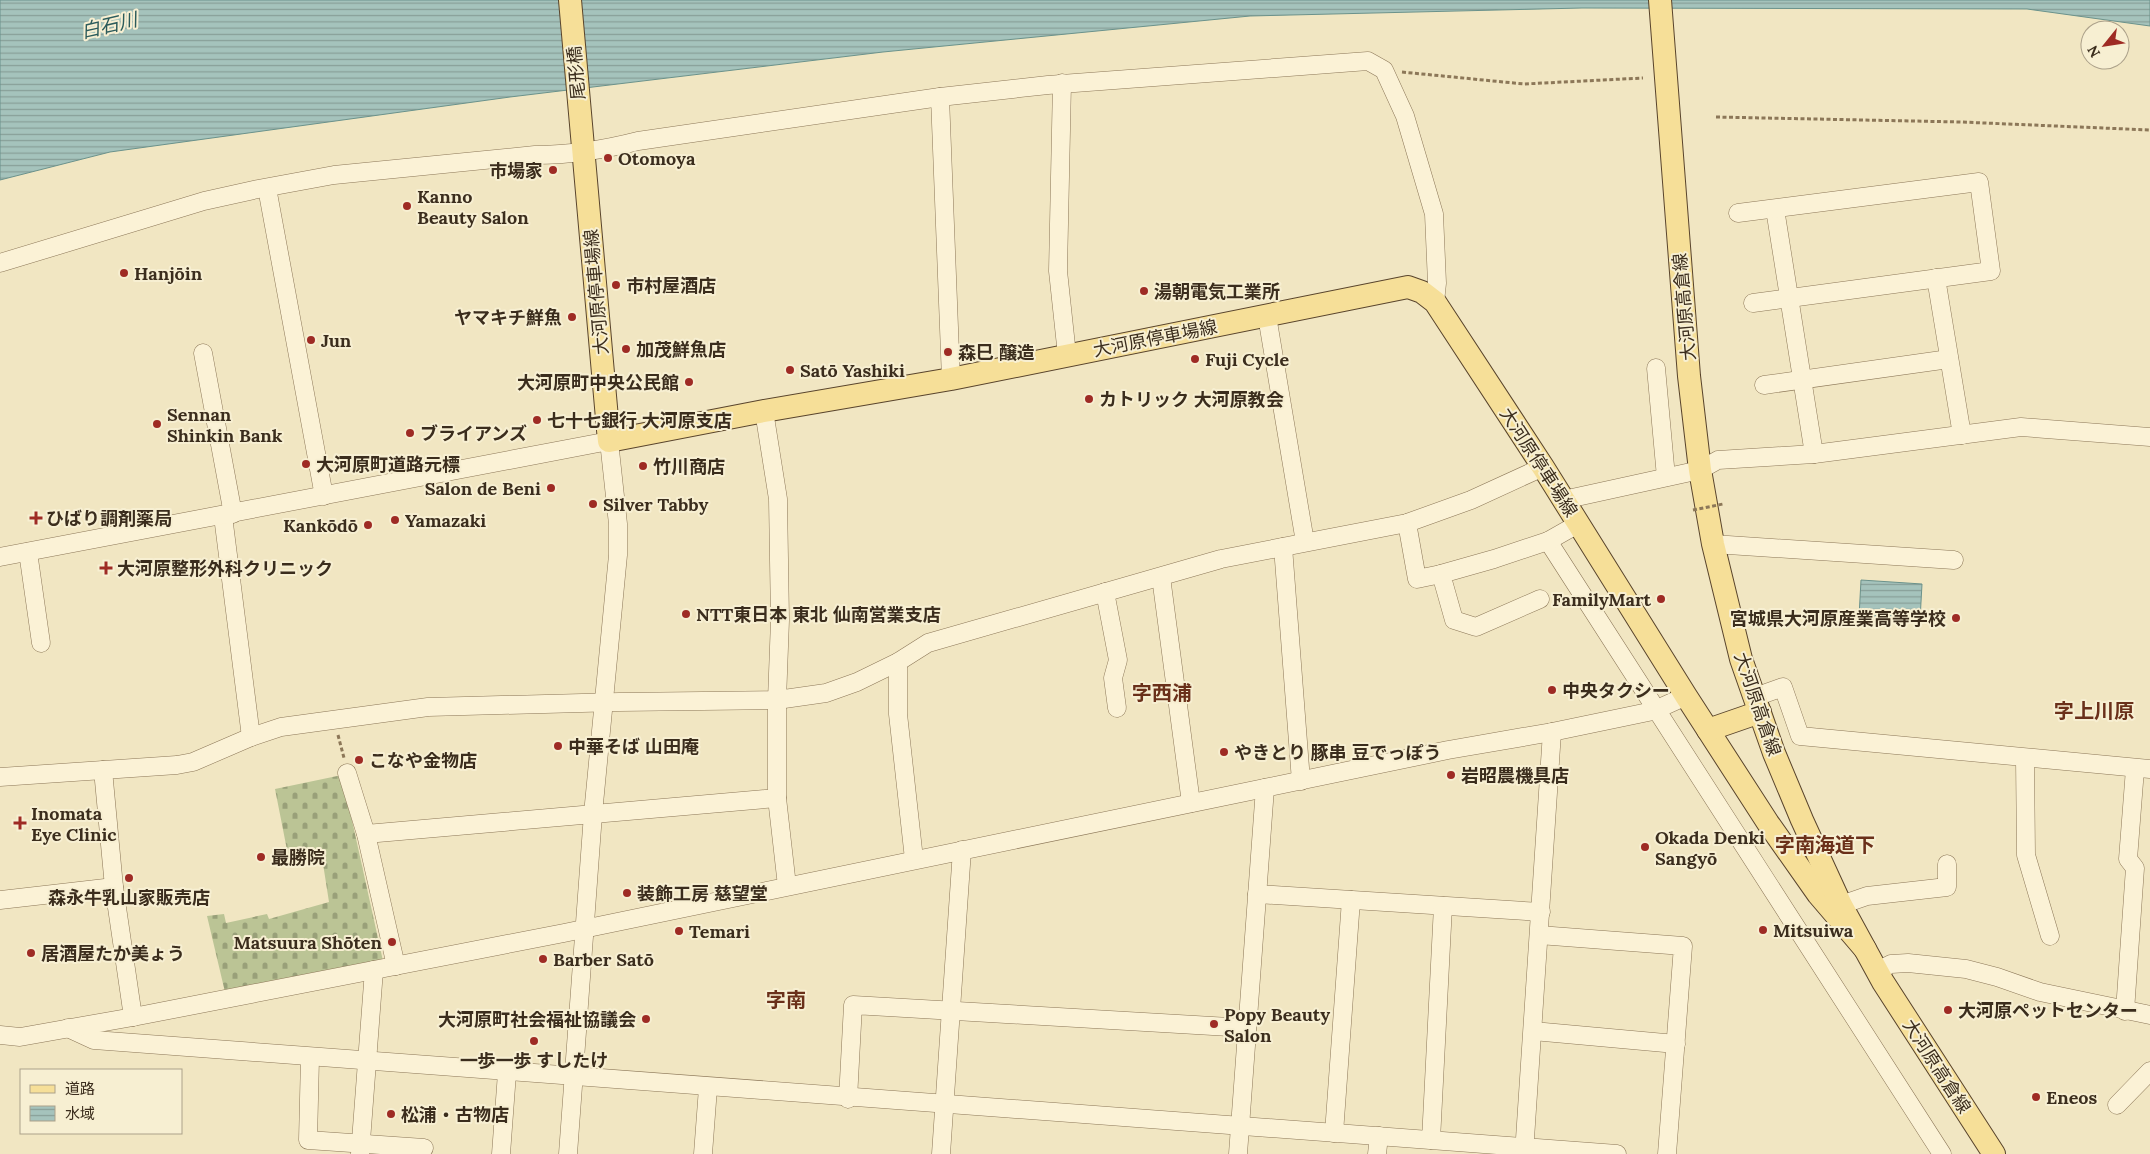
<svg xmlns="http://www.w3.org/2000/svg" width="2150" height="1154" font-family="Lora,'Noto Sans JP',serif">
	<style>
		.cemetery { fill: url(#cemetery-stones) }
		.water { fill: url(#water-rules); stroke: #6b928b }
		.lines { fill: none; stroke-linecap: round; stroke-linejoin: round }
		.minor-casing { stroke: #8c7758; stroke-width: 19 }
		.major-casing { stroke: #59442c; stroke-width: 24 }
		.path { stroke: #8c7758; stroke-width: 3; stroke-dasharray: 4 2.5; stroke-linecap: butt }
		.minor { stroke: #fbf2d6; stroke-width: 18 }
		.major { stroke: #f6df98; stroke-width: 22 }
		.path-bridge { stroke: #8c7758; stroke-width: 3; stroke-dasharray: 4 2.5; stroke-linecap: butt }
		.poi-dot { fill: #9e2b24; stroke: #f7efd2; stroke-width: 2 }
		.labels { text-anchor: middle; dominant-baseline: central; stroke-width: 4; stroke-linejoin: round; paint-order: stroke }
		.street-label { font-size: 18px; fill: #3b2d1d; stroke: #f7efd2 }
		.poi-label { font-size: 18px; font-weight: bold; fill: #3b2d1d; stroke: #f7efd2; text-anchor: start }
		.water-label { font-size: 19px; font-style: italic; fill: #2b5b5b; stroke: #f7efd2 }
		.quarter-label { font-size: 20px; font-weight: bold; fill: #6a301a; stroke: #f7efd2 }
	</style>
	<defs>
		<pattern id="cemetery-stones" width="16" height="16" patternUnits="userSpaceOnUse" patternTransform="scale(1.25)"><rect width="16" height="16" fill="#bbc495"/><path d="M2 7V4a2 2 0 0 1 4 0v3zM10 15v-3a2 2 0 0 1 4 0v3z" fill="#99a079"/></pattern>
		<pattern id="water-rules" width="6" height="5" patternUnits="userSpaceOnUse" patternTransform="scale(1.25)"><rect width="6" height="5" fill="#a5c3bc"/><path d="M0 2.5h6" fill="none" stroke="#889f98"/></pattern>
	</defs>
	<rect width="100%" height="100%" fill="#f1e6c2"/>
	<!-- cemetery -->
	<path class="cemetery" d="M 342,775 L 383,961 L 225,992 L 207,916 L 224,914 L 226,923 L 267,914 L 269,919 L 329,902 L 321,851 L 288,855 L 275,789 Z"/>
	<!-- water -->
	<g class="water">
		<path d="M 0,0 L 2150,0 L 2150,26 L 2027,9 L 1582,8 L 1250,16 L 883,52 L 510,97 L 110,152 L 0,180 Z"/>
		<path d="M 1861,580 L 1922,584 L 1920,620 L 1859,617 Z"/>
	</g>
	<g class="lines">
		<defs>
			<g id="minor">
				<path d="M 1062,83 L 1058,271 L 1067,355"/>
				<path d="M 940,97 L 951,379"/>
				<path d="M 267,188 L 324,496"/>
				<path d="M 1775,209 L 1814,454"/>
				<path d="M 1738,213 L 1979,182 L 1991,271 L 1753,303"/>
				<path d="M 0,263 L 204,201 L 258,189 L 334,175 L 535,155 C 573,155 603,150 638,141 L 940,97 L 1048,85 L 1368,61 L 1384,70 L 1405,116 L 1434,214 L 1437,283 L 1435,302"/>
				<path d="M 1936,278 L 1962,435"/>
				<path d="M 1267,316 L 1305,542"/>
				<path d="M 203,353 L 233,514"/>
				<path d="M 1656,368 L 1666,477"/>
				<path d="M 1764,385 L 1949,359"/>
				<path d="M 764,411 L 778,499 L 780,620 L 777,700 L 777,798 L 787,886"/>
				<path d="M 1563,500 L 1700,470 L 1718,460 L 1814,454 L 2021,427 L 2150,437"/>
				<path d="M 223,516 L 251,737"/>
				<path d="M 1407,523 L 1417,579 L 1441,574"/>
				<path d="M 1548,541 L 1942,1154"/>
				<path d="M 1713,544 L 1954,560"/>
				<path d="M 1283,547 L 1301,781"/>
				<path d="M 28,552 L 41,643"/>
				<path d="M 0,557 L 609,441 L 618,524 L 618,555 L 593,814 L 568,1154"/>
				<path d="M 1161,577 L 1191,803"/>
				<path d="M 1105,592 L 1118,660 L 1113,678 L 1117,708"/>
				<path d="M 1540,599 L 1476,627 L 1454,620 L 1441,574 L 1494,559 L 1548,541 L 1578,524"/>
				<path d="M 898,662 L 898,714 L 914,859"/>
				<path d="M 1755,697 L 1783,687 L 1800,736 L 2150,769"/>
				<path d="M 2025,758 L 2026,855 L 2050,936"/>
				<path d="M 103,770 L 114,887 L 133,1017"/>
				<path d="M 347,773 L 366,834 L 396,966"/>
				<path d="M 0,777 L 177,765 L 193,762 L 251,737 L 281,727 L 428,707 L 619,702 L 777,700 L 826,693 L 857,682 L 898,662 L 928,643 L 1221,559 L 1407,523 L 1471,500 L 1543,467"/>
				<path d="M 366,834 L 777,798"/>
				<path d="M 1257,894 L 1541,912"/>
				<path d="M 0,900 L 114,887"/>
				<path d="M 1841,905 L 1867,896 L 1947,887 L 1947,864"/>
				<path d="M 1539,935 L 1683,946 L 1667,1154"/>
				<path d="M 1877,971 L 1891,964 L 1908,963 L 1966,969 L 1997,977 L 2040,992 L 2150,1015"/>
				<path d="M 2125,1011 L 2135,868 L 2128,859 L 2135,769"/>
				<path d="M 68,1028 L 94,1040 C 601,1081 1109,1117 1617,1154"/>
				<path d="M 1533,1031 L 1676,1044"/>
				<path d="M 0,1035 L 20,1037 L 133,1017 L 564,933 L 1448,750 L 1552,732 L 1653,711 L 1686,696"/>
				<path d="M 310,1058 L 308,1140 L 424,1148"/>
				<path d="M 848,1099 L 853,1005 L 1247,1028"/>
				<path d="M 2117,1105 L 2150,1071"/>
				<path d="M 1334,1133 L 1351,900"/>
				<path d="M 1431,1140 L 1443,906"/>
				<path d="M 360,1154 L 374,970"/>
				<path d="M 501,1154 L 507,1073"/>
				<path d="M 703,1154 L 708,1088"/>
				<path d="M 941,1154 L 962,850"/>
				<path d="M 1238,1154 L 1265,788"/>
				<path d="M 1377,1154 L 1379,1136"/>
				<path d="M 1524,1154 L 1552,732"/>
			</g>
			<g id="major">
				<path d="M 570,0 L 609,441 L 764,411 L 951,379 L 1408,287 L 1422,292 L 1435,302 L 1543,467 L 1686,696 L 1768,823 L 1818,894 L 1865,949"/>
				<path d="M 1660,0 L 1689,376 L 1700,470 L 1713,544 L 1741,659 L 1774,753 L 1802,820 L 1841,905 L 1883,982 L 1994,1154"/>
				<path d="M 1708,730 L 1760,712"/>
			</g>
		</defs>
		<!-- minor casing -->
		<use href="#minor" class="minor-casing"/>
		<!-- major casing -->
		<use href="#major" class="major-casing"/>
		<!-- path -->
		<g class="path">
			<path d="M 1402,72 L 1524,84 L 1643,78"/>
			<path d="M 1716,117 L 1961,122 L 2150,130"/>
			<path d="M 338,735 L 344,758"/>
		</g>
		<!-- minor -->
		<use href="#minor" class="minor"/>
		<!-- major -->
		<use href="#major" class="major"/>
		<!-- path-bridge -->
		<path class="path-bridge" d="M 1693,510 L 1723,504"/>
	</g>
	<!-- markers -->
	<g class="poi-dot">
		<circle cx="608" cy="158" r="5"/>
		<circle cx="553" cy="170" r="5"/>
		<circle cx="407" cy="206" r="5"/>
		<circle cx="124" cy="273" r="5"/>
		<circle cx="616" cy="285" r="5"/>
		<circle cx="1144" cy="291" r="5"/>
		<circle cx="572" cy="317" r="5"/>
		<circle cx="311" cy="340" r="5"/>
		<circle cx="626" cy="349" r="5"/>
		<circle cx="948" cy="352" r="5"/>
		<circle cx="1195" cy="359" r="5"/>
		<circle cx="790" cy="370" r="5"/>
		<circle cx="689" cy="382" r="5"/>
		<circle cx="1089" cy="399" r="5"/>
		<circle cx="537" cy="420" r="5"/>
		<circle cx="157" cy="424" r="5"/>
		<circle cx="410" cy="433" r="5"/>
		<circle cx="306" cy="464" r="5"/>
		<circle cx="643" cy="466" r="5"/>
		<circle cx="551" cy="488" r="5"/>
		<circle cx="593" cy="504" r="5"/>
		<path d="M33.5 510.5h5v5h5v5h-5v5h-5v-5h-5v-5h5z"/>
		<circle cx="395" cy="520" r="5"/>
		<circle cx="368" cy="525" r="5"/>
		<path d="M103.5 560.5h5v5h5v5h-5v5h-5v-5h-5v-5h5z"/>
		<circle cx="1661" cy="599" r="5"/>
		<circle cx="686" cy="614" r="5"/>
		<circle cx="1956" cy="618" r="5"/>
		<circle cx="1552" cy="690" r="5"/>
		<circle cx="558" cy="746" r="5"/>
		<circle cx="1224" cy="752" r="5"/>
		<circle cx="359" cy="760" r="5"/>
		<circle cx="1451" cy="775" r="5"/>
		<path d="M17.5 815.5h5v5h5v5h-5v5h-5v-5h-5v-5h5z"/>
		<circle cx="1645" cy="847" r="5"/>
		<circle cx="261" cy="857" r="5"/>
		<circle cx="129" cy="878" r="5"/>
		<circle cx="627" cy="893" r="5"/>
		<circle cx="1763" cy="930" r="5"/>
		<circle cx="679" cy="931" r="5"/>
		<circle cx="392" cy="942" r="5"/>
		<circle cx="31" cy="953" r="5"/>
		<circle cx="543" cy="959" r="5"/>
		<circle cx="1948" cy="1010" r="5"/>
		<circle cx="646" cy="1019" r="5"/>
		<circle cx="1214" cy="1024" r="5"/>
		<circle cx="534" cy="1041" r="5"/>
		<circle cx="2036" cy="1097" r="5"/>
		<circle cx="391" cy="1114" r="5"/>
	</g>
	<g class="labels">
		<!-- street labels -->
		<g class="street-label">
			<text transform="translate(576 73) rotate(-95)">尾形橋</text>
			<text transform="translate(596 292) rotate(-95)">大河原停車場線</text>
			<text transform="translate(1684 307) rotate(-95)">大河原高倉線</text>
			<text transform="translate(1155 338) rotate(-11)">大河原停車場線</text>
			<text transform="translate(1539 462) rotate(57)">大河原停車場線</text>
			<text transform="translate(1758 704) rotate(71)">大河原高倉線</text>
			<text transform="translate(1937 1066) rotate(57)">大河原高倉線</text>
		</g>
		<!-- poi labels -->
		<g class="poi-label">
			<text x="618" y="158">Otomoya</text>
			<text x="543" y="170" text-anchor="end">市場家</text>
			<text x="417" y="196">Kanno<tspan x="417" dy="21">Beauty Salon</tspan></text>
			<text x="134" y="273">Hanjōin</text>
			<text x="626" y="285">市村屋酒店</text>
			<text x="1154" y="291">湯朝電気工業所</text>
			<text x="562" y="317" text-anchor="end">ヤマキチ鮮魚</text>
			<text x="321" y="340">Jun</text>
			<text x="636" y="349">加茂鮮魚店</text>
			<text x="958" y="352">森巳 醸造</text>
			<text x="1205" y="359">Fuji Cycle</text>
			<text x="800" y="370">Satō Yashiki</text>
			<text x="679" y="382" text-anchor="end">大河原町中央公民館</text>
			<text x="1099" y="399">カトリック 大河原教会</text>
			<text x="167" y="414">Sennan<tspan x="167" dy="21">Shinkin Bank</tspan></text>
			<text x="547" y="420">七十七銀行 大河原支店</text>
			<text x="420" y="433">ブライアンズ</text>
			<text x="316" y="464">大河原町道路元標</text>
			<text x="653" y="466">竹川商店</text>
			<text x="541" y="488" text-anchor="end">Salon de Beni</text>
			<text x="603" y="504">Silver Tabby</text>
			<text x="46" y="518">ひばり調剤薬局</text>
			<text x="405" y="520">Yamazaki</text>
			<text x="358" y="525" text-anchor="end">Kankōdō</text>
			<text x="117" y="568">大河原整形外科クリニック</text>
			<text x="1651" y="599" text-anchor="end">FamilyMart</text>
			<text x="696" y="614">NTT東日本 東北 仙南営業支店</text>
			<text x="1946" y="618" text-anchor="end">宮城県大河原産業高等学校</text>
			<text x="1562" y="690">中央タクシー</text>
			<text x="568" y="746">中華そば 山田庵</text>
			<text x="1234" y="752">やきとり 豚串 豆でっぽう</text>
			<text x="369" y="760">こなや金物店</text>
			<text x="1461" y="775">岩昭農機具店</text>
			<text x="31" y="813">Inomata<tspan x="31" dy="21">Eye Clinic</tspan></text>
			<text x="1655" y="837">Okada Denki<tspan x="1655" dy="21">Sangyō</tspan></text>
			<text x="271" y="857">最勝院</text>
			<text x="637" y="893">装飾工房 慈望堂</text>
			<text x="129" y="897" text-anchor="middle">森永牛乳山家販売店</text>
			<text x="1773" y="930">Mitsuiwa</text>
			<text x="689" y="931">Temari</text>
			<text x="382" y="942" text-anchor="end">Matsuura Shōten</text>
			<text x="41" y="953">居酒屋たか美ょう</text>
			<text x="553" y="959">Barber Satō</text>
			<text x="1958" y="1010">大河原ペットセンター</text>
			<text x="1224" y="1014">Popy Beauty<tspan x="1224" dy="21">Salon</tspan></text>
			<text x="636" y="1019" text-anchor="end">大河原町社会福祉協議会</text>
			<text x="534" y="1060" text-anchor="middle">一歩一歩 すしたけ</text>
			<text x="2046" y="1097">Eneos</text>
			<text x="401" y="1114">松浦・古物店</text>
		</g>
		<!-- water labels -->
		<g class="water-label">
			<text transform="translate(109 25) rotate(-13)">白石川</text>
		</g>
		<!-- quarter labels -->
		<g class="quarter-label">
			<text x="1162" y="692">字西浦</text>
			<text x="2094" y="710">字上川原</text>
			<text x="1825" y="844">字南海道下</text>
			<text x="786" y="999">字南</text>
		</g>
	</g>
	<!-- legend -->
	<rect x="20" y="1069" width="162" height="65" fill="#f7efd2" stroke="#aca18a"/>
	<rect x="30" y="1085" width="25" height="8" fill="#f6df98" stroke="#aca18a"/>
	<text x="65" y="1094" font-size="15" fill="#3b2d1d">道路</text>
	<rect x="30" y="1106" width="25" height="15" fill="url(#water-rules)" stroke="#aca18a"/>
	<text x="65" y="1119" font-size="15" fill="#3b2d1d">水域</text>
	<!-- north arrow -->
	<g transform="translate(2105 45) rotate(240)"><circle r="24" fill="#f7efd2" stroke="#aca18a"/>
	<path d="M0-4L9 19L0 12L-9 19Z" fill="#9e2b24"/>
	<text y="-8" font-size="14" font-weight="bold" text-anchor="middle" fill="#3b2d1d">N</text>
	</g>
</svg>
